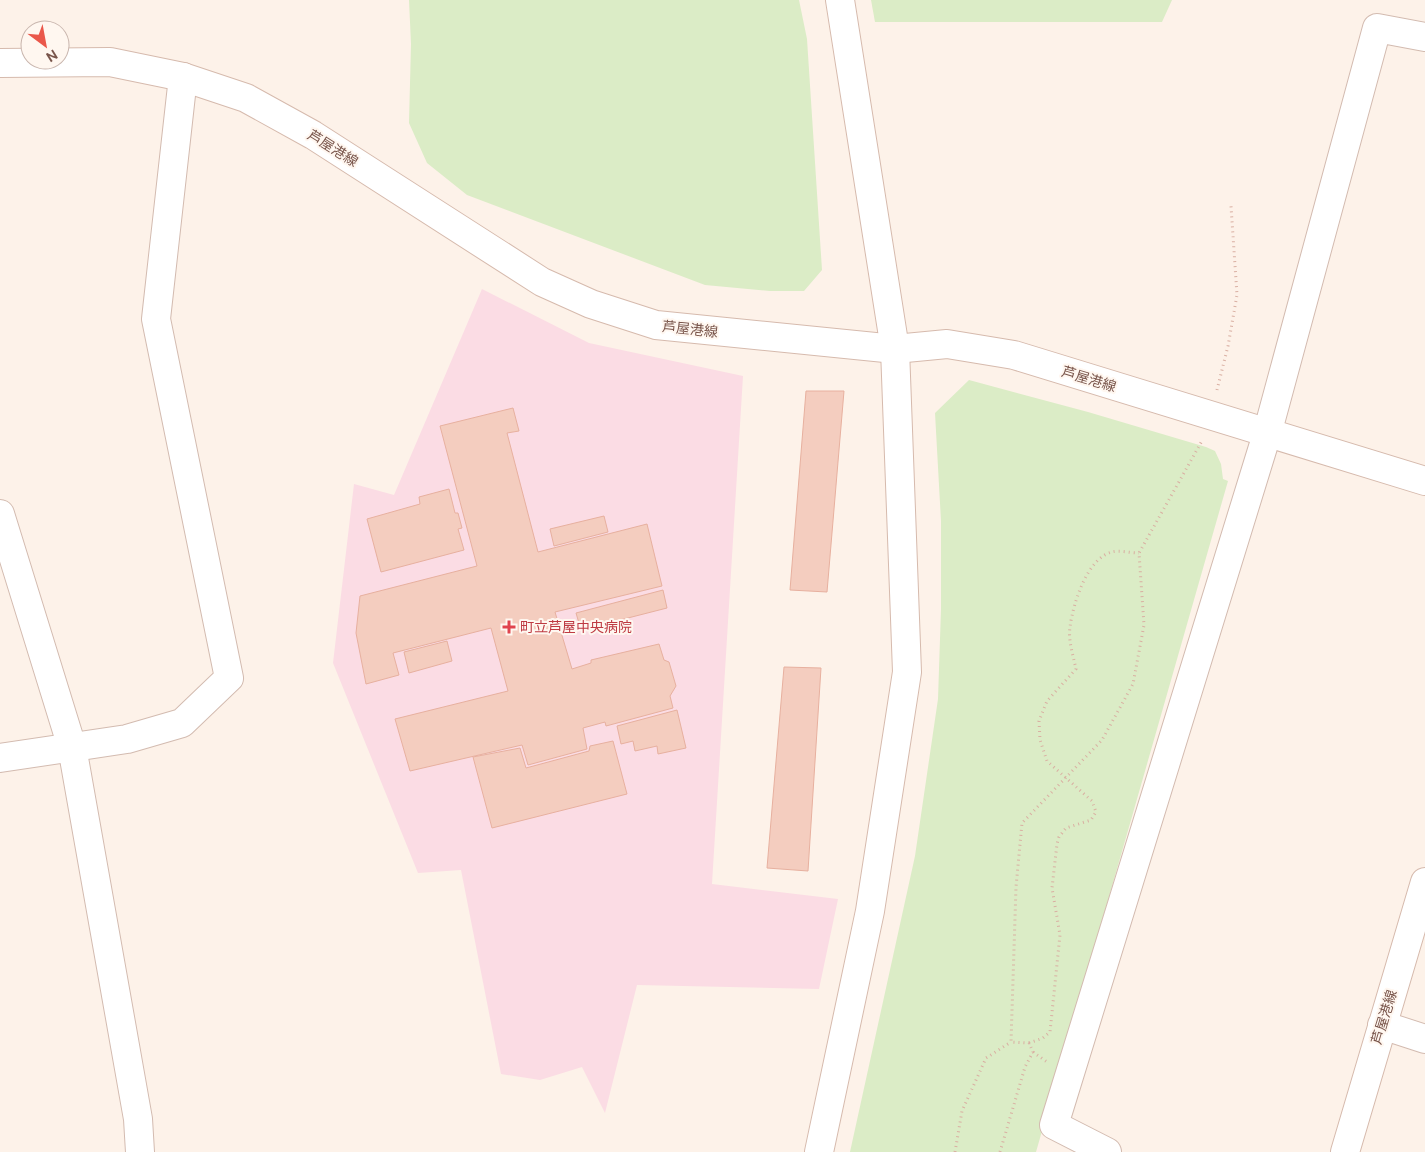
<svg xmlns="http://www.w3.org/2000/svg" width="1425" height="1152" font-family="Ubuntu,'Noto Sans JP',sans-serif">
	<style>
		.medical { fill: #fbdce4 }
		.green { fill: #dbecc6 }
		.building { fill: #f4cdbf; stroke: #e7b09f }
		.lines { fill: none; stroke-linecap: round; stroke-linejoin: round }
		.street-casing { stroke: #d3bbb0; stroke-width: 30 }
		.secondary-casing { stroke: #d6baad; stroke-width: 30 }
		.path { stroke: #d9afa2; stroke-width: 3; stroke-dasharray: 1 4; stroke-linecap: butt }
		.street { stroke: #fff; stroke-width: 28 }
		.secondary { stroke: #fff; stroke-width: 28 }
		.health-dot { fill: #e0444e; stroke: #fff7f0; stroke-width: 2 }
		.labels { text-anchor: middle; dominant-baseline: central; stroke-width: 4; stroke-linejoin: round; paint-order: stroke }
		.street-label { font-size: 14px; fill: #79554b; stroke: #fff7f0 }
		.health-label { font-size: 14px; fill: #be3a42; stroke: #fff7f0; text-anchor: start }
	</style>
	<rect width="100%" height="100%" fill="#fdf2e9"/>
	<!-- medical -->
	<path class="medical" d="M 482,289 L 589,343 L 743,376 L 712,884 L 838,899 L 819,989 L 637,985 L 605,1113 L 582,1067 L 540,1080 L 501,1074 L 461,870 L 418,873 L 333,663 L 354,484 L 394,495 Z"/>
	<!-- green -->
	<g class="green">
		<path d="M 409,0 L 799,0 L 807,39 L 822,270 L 804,291 L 770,291 L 705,285 L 467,195 L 427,163 L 409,123 L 411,44 Z"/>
		<path d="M 871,0 L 1172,0 L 1162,22 L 875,22 Z"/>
		<path d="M 969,380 L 1088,412 L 1206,447 L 1215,451 L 1221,464 L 1223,479 L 1228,481 L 1036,1152 L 850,1152 L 915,856 L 938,699 L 941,609 L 941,521 L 935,413 Z"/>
	</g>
	<!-- building -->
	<g class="building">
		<path d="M 806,391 L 844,391 L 827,592 L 790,590 Z"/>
		<path d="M 513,408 L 519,431 L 507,433 L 538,552 L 647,524 L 662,586 L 555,612 L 572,669 L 591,663 L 591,660 L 659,644 L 664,660 L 669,662 L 676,686 L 670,696 L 673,708 L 606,726 L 605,722 L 583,728 L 587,749 L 528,765 L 522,745 L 410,771 L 395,719 L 508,691 L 491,628 L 393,653 L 399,675 L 366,684 L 356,633 L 360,596 L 477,566 L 440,426 Z"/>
		<path d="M 449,489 L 455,513 L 458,513 L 462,528 L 458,529 L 464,550 L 381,572 L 367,519 L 420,504 L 419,497 Z"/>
		<path d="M 604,516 L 608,532 L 554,546 L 550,529 Z"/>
		<path d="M 663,590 L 667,608 L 581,630 L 576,613 Z"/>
		<path d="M 447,641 L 452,661 L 409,673 L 404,652 Z"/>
		<path d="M 784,667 L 821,668 L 808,871 L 767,868 Z"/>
		<path d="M 677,710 L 686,748 L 658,754 L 657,746 L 635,751 L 633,741 L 621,744 L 617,726 Z"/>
		<path d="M 613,741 L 627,794 L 492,828 L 473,757 L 520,748 L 526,768 L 589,751 L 590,746 Z"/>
	</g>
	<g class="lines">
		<defs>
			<g id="street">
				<path d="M 0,514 L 72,747 L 138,1119 L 140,1152"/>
				<path d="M 0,758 L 127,739 L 182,723 L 229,678 L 156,319 L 183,77"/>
				<path d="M 1382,1025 L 1425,1039"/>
				<path d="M 1107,1152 L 1054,1125 L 1267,434 L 1377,28 L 1425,37"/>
			</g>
			<g id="secondary">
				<path d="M 0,63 L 110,62 L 183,77 L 246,98 L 313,135 L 542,282 L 591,304 L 656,325 L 895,349 L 947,344 L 1014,355 L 1425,481"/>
				<path d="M 819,1152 L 870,911 L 907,672 L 895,349 L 840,0"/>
				<path d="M 1345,1152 L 1425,882"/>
			</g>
		</defs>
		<!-- street casing -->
		<use href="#street" class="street-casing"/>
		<!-- secondary casing -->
		<use href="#secondary" class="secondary-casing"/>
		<!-- path -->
		<g class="path">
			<path d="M 1217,390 L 1228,346 L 1237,295 L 1231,206"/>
			<path d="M 1029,1043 L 1043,1038 L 1050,1032 L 1060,935 L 1052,888 L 1057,844 L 1059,837 L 1066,828 L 1091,820 L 1096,812 L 1092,801 L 1047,761 L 1040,740 L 1039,721 L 1047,701 L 1076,669 C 1073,655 1068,640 1070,627 C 1073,604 1087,558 1112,552 C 1119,550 1131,553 1139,553"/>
			<path d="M 1033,1052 L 1047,1062"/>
			<path d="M 955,1152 L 962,1111 L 986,1058 L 1011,1042"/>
			<path d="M 1000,1152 L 1025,1067 L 1033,1052 L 1029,1043 L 1011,1042 L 1016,887 L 1022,823 L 1102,740 L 1133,684 L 1144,625 L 1139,553 L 1203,439"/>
		</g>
		<!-- street -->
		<use href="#street" class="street"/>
		<!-- secondary -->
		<use href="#secondary" class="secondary"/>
	</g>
	<!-- markers -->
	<path class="health-dot" d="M506.5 619.5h5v5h5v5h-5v5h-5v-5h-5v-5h5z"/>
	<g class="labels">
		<!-- street labels -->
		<g class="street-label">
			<text transform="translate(333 148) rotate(32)">芦屋港線</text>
			<text transform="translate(690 329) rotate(6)">芦屋港線</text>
			<text transform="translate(1089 379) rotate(17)">芦屋港線</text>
			<text transform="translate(1384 1017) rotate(-73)">芦屋港線</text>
		</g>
		<!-- health labels -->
		<g class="health-label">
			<text x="520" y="627">町立芦屋中央病院</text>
		</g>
	</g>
	<!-- north arrow -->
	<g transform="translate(45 45) rotate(148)"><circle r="24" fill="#fff7f0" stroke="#c9b6ae"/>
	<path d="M0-4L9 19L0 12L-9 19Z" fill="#ea584b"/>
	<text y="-8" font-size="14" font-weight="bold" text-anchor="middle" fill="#79554b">N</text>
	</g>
</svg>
